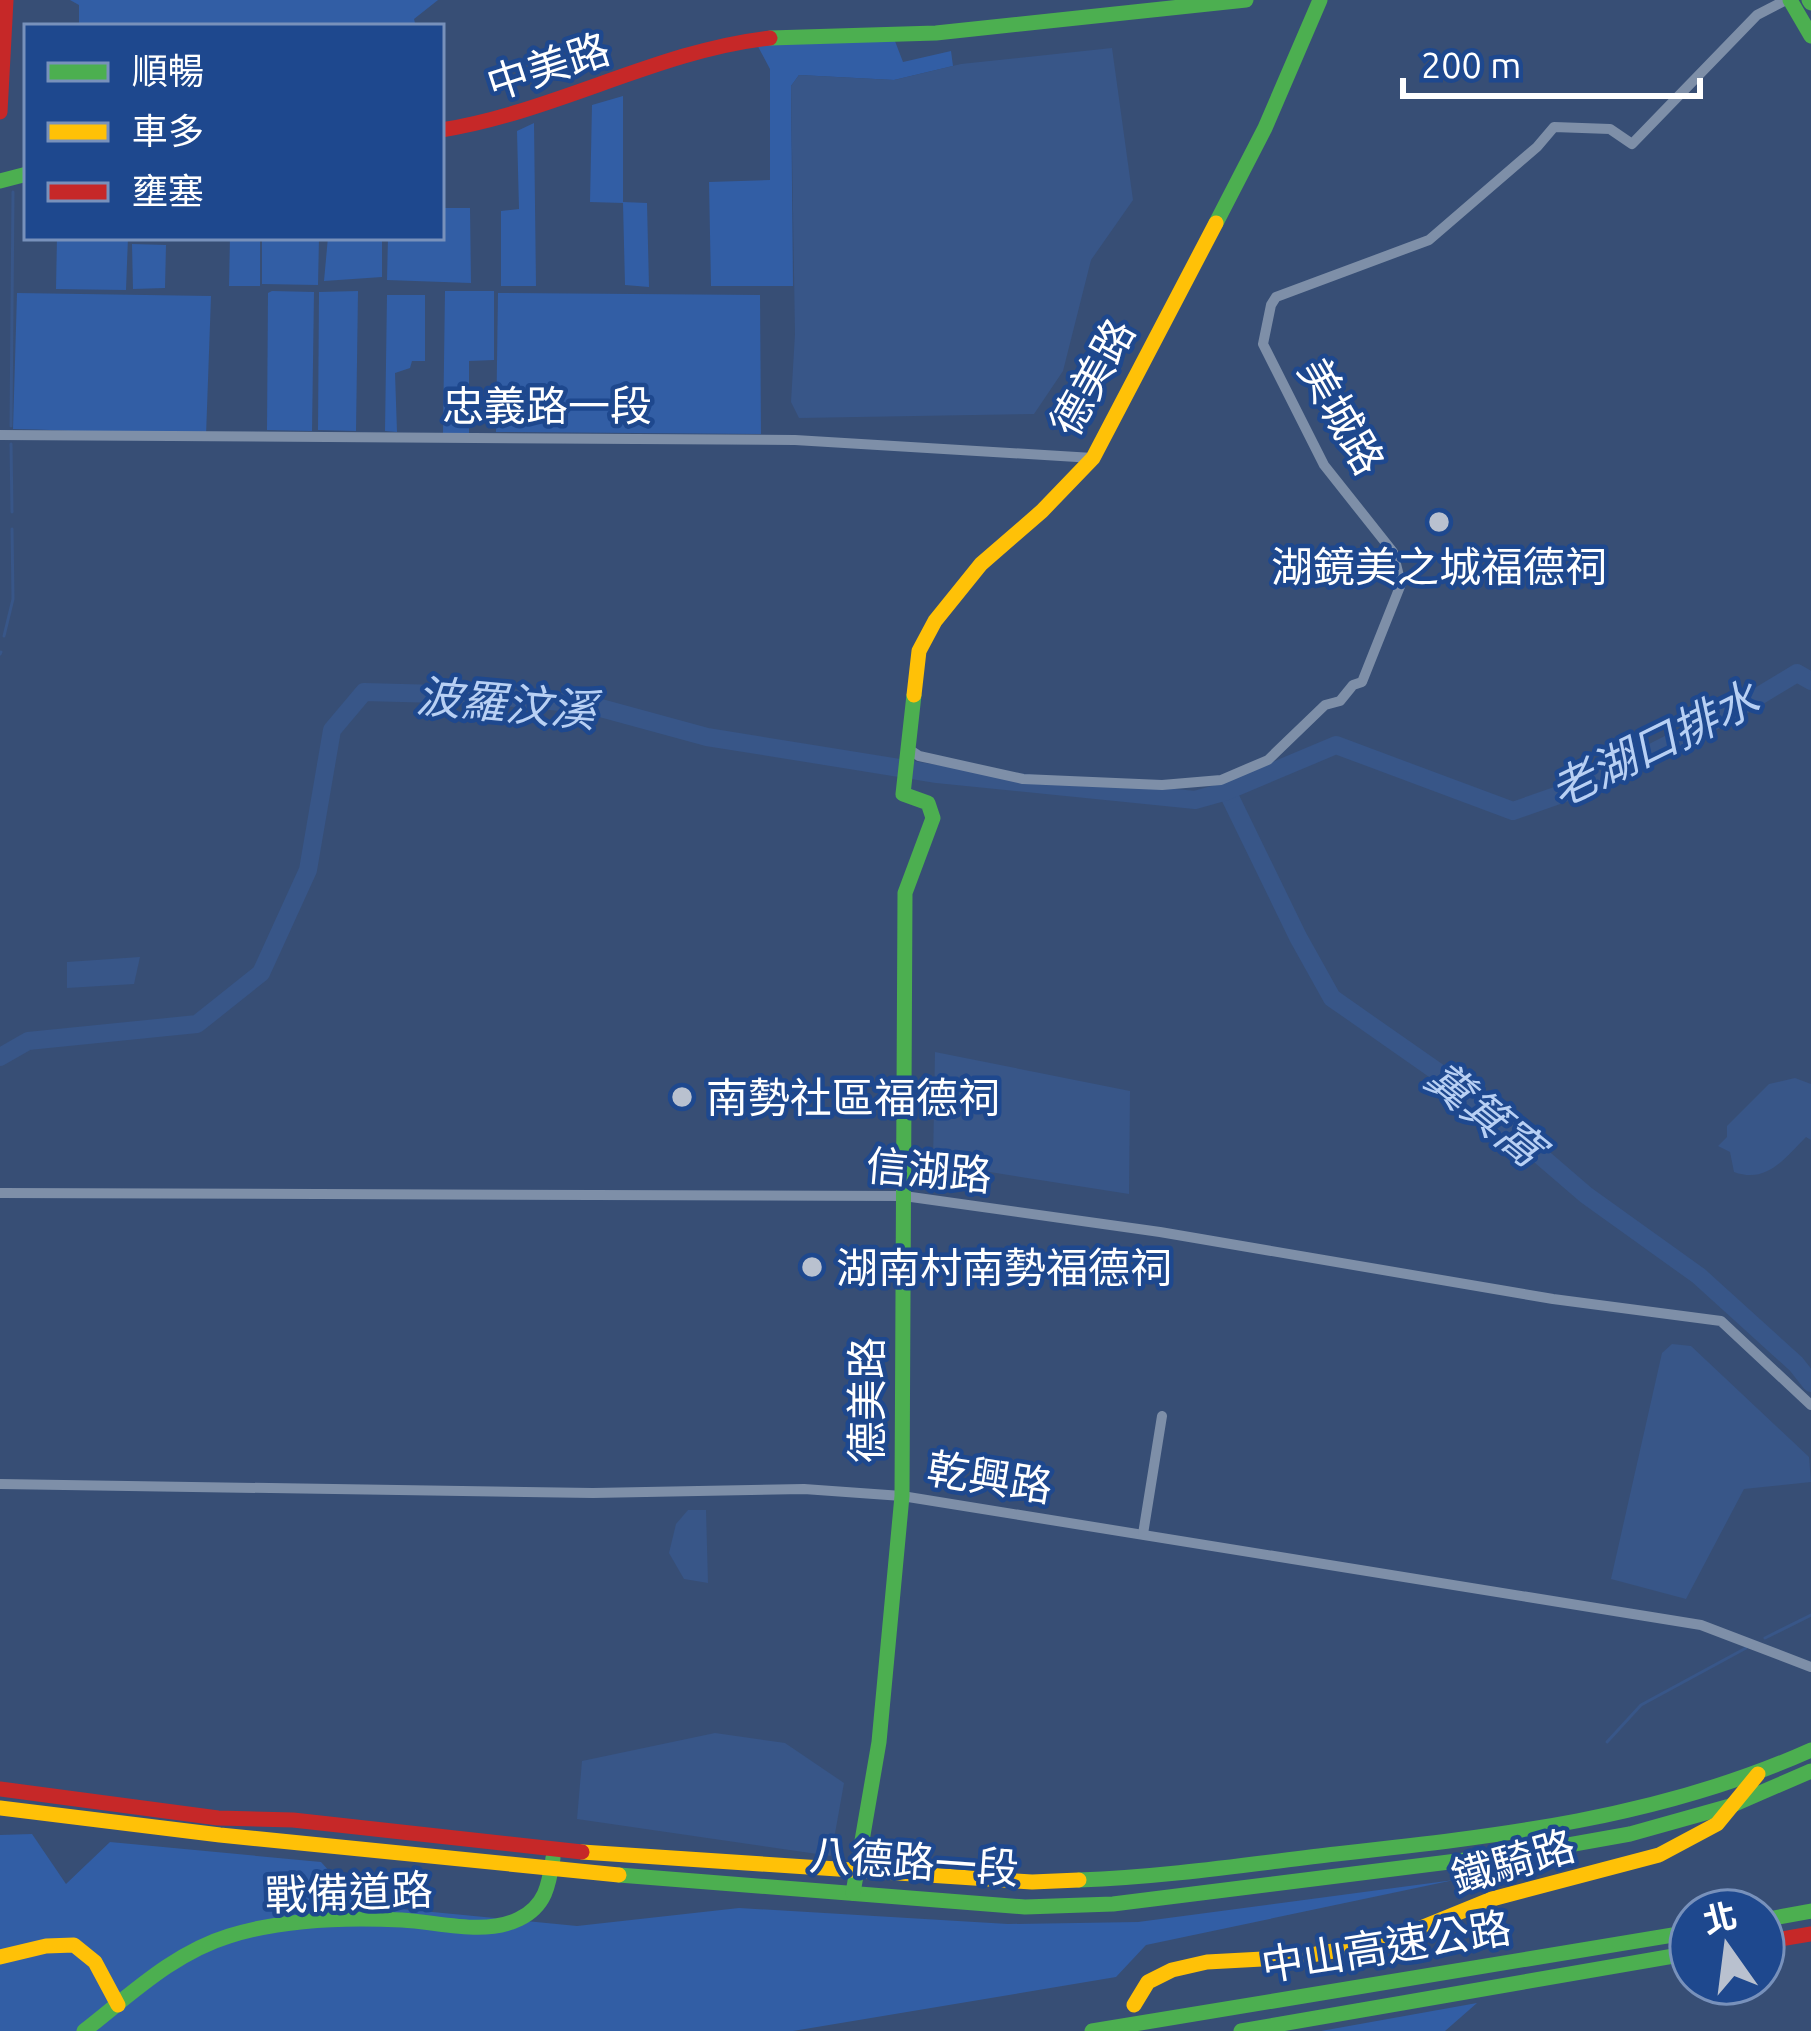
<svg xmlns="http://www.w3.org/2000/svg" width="1811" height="2031" font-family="Ubuntu,'Noto Sans TC',sans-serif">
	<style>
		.green { fill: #325ea5 }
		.water { fill: #385688 }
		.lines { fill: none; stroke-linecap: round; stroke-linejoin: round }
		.stream { stroke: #385688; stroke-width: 3 }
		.river { stroke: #385688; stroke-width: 18 }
		.street { stroke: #7e8fa8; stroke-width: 10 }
		.fast { stroke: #4caf50; stroke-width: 15 }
		.slow { stroke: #ffc107; stroke-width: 15 }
		.jam { stroke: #c62828; stroke-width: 15 }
		.poi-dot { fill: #b9c1cf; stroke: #1e488e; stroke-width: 4.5 }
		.labels { text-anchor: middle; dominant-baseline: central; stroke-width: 9; stroke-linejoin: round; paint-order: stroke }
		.street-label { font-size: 42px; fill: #fff; stroke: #1e488e }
		.poi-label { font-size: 42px; fill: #fff; stroke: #1e488e; text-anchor: start }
		.water-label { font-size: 45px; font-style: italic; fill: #b8d0f4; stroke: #1e488e }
	</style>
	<rect width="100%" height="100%" fill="#374e75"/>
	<!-- green -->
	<g class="green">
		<path d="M 70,0 L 438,0 L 414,19 L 416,27 L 79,27 L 79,5 Z"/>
		<path d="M 893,36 L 903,62 L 951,51 L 953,66 L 894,80 L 799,75 L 791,86 L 793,286 L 711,286 L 709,182 L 770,180 L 770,69 L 754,39 Z"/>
		<path d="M 623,96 L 623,202 L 647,203 L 649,287 L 625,285 L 623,203 L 590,202 L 592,105 Z"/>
		<path d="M 534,123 L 536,286 L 501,286 L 501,211 L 519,209 L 517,131 Z"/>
		<path d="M 441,208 L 470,208 L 471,283 L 387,280 L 388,237 L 441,237 Z"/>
		<path d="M 57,237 L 128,237 L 126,290 L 56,289 Z"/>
		<path d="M 230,237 L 260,237 L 260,286 L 229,286 Z"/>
		<path d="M 262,237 L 319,237 L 318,285 L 262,284 Z"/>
		<path d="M 328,237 L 382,237 L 382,277 L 324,281 Z"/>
		<path d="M 132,244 L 166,245 L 165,288 L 133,289 Z"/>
		<path d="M 272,291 L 314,292 L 312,431 L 267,430 L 268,293 Z"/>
		<path d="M 358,291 L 356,431 L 318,430 L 319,292 Z"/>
		<path d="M 445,291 L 494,291 L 494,360 L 469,361 L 469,433 L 443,433 Z"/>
		<path d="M 17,293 L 211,296 L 206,436 C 141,436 78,430 13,429 Z"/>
		<path d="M 498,293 L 760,295 L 761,434 L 496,432 Z"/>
		<path d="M 387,295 L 425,295 L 425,361 L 412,361 L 410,368 L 395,373 L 397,432 L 385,431 Z"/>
		<path d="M 32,1834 L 66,1884 L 110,1842 L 321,1862 L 360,1905 L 577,1926 L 739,1908 L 1008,1924 L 1138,1922 L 1454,1880 L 1146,1945 L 1116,1977 L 793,2031 L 0,2031 L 0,1835 Z"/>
		<path d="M 1477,2003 L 1445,2031 L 1321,2031 Z"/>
	</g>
	<!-- water -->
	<g class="water">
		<path d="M 1112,48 L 1133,200 L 1091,260 L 1063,371 L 1034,414 L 799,418 L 791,402 L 795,334 L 791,86 L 799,75 L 894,80 L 961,64 Z"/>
		<path d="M 140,957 L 134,984 L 67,988 L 67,962 Z"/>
		<path d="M 935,1052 L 1130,1091 L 1129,1194 L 933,1163 Z"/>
		<path d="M 1795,1078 L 1811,1084 L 1811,1140 L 1806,1137 C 1784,1159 1767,1184 1734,1172 L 1730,1152 L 1718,1146 L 1727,1137 L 1727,1126 L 1769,1084 Z"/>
		<path d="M 1672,1344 L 1691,1346 L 1809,1457 L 1811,1482 L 1744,1489 L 1686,1599 L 1611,1579 L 1662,1353 Z"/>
		<path d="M 688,1510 L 706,1510 L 708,1583 L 684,1579 L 669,1553 L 676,1524 Z"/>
		<path d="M 715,1733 L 785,1743 L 844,1783 L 831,1856 L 577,1819 L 582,1761 Z"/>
	</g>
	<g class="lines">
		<!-- stream -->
		<g class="stream">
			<path d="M 11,426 L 13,192"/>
			<path d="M 11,444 L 12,512"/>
			<path d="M 4,636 L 13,599 L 12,529"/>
			<path d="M 0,654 L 1,652"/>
			<path d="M 1765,1638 L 1811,1615"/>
			<path d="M 1607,1742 L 1641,1705 L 1746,1648"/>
		</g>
		<!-- river -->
		<g class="river">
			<path d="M 1227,791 L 1298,937 L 1332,998 L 1465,1091 L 1586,1195 L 1699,1276 L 1796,1364 L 1811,1383"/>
			<path d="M 0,1057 L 28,1041 L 197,1024 L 261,973 L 308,870 L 332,730 L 364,692 L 477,695 L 586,704 L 707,737 L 937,774 L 1195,800 L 1227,791 L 1336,745 L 1513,811 L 1590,784 L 1734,711 L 1797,673 L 1811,681"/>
		</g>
		<!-- street -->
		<g class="street">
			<path d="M 0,435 L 795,440 L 1093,458"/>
			<path d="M 907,748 L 919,756 L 1023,779 L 1162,785 L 1221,780 L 1268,760 L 1325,705 L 1340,701 L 1353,685 L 1362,682 L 1401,584 L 1393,552 L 1324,465 L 1263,344 L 1271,305 L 1276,297 L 1429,240 L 1537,147 L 1554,127 L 1610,129 L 1632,144 L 1757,15 L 1786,0"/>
			<path d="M 0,1193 L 904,1196 L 1160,1232 L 1553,1299 L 1721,1321 L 1811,1405"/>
			<path d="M 0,1484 L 593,1493 L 804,1489 L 902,1496 L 1701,1625 L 1811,1667"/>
			<path d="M 1143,1534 L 1162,1416"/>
		</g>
		<!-- fast -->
		<g class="fast">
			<path d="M 1790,0 L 1811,36"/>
			<path d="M 1809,0 L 1811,3"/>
			<path d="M 770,38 L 936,33 L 1246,0"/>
			<path d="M 0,181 L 27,174"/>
			<path d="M 1216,223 L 1265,128 L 1320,0"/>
			<path d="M 619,1875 L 1025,1907 L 1113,1904 L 1529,1852 L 1630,1834 L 1730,1806 L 1811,1771"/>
			<path d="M 1079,1880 C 1165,1877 1251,1864 1336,1854 C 1499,1836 1660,1818 1811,1750"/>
			<path d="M 853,1893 L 879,1742 L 902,1496 L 905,893 L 933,818 L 928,803 L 903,794 L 914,695"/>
			<path d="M 1763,1920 L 1811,1911"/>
			<path d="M 84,2031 C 129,1996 173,1953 229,1936 C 283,1919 345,1917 402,1920 C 439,1922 484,1936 519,1919 C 546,1906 549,1884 553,1858"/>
			<path d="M 1092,2031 L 1691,1932"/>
			<path d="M 1241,2031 L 1691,1953"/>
		</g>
		<!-- slow -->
		<g class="slow">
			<path d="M 914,695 L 919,651 L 935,621 L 981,564 L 1042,511 L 1093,458 L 1216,223"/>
			<path d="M 0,1808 L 220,1835 L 619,1875"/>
			<path d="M 582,1852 L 1032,1882 L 1079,1880"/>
			<path d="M 0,1957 L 46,1946 L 74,1945 L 95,1962 L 118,2005"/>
			<path d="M 1134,2005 L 1148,1982 L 1172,1970 L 1207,1962 L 1300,1957 L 1355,1947 L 1416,1930 L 1492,1899 L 1659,1855 L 1717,1824 L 1758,1774"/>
		</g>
		<!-- jam -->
		<g class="jam">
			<path d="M 0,112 L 6,0"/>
			<path d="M 441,130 C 555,112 659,50 770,38"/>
			<path d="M 0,1789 L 218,1818 L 293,1820 L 582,1852"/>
			<path d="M 1763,1942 L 1811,1934"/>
		</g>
	</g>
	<!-- markers -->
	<g class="poi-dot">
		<circle cx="1439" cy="522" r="12"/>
		<circle cx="682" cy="1097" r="12"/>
		<circle cx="812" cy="1267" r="12"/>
	</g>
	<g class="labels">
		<!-- street labels -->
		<g class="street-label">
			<text transform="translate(548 66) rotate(-18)">中美路</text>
			<text transform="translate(1092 377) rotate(-61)">德美路</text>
			<text x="547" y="405">忠義路一段</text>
			<text transform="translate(1342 416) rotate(60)">美城路</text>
			<text transform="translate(929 1170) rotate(5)">信湖路</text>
			<text transform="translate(866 1400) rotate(-90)">德美路</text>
			<text transform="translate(990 1477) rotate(9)">乾興路</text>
			<text transform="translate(914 1861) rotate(4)">八德路一段</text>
			<text transform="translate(1513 1861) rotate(-16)">鐵騎路</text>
			<text transform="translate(349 1892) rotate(-2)">戰備道路</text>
			<text transform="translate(1386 1946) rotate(-9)">中山高速公路</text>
		</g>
		<!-- poi labels -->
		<g class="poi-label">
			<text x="1439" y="566" text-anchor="middle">湖鏡美之城福德祠</text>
			<text x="706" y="1097">南勢社區福德祠</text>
			<text x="836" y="1267">湖南村南勢福德祠</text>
		</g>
		<!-- water labels -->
		<g class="water-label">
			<text transform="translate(506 703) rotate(5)">波羅汶溪</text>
			<text transform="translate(1654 744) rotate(-26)">老湖口排水</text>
			<text transform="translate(1485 1113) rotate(39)">糞箕窩</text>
		</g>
	</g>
	<!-- legend -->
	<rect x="24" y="24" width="420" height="216" fill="#1e488e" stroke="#7891bb" stroke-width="3"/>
	<rect x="48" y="63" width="60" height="18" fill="#4caf50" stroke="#7891bb" stroke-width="3"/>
	<text x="132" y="84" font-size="36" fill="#ffffff">順暢</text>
	<rect x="48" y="123" width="60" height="18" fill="#ffc107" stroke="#7891bb" stroke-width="3"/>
	<text x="132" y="144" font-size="36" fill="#ffffff">車多</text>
	<rect x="48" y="183" width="60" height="18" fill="#c62828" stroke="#7891bb" stroke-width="3"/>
	<text x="132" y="204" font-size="36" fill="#ffffff">壅塞</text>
	<!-- north arrow -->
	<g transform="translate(1727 1947) rotate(346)"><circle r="57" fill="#1e488e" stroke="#7891bb" stroke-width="3"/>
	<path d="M0-9L21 45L0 30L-21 45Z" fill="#b9c1cf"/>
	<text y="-18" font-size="33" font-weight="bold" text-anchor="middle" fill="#ffffff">北</text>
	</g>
	<!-- scale -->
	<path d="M1403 78v18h297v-18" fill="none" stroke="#ffffff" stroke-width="6"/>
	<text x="1421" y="78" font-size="36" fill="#ffffff" stroke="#1e488e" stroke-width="9" paint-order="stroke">200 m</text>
</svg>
